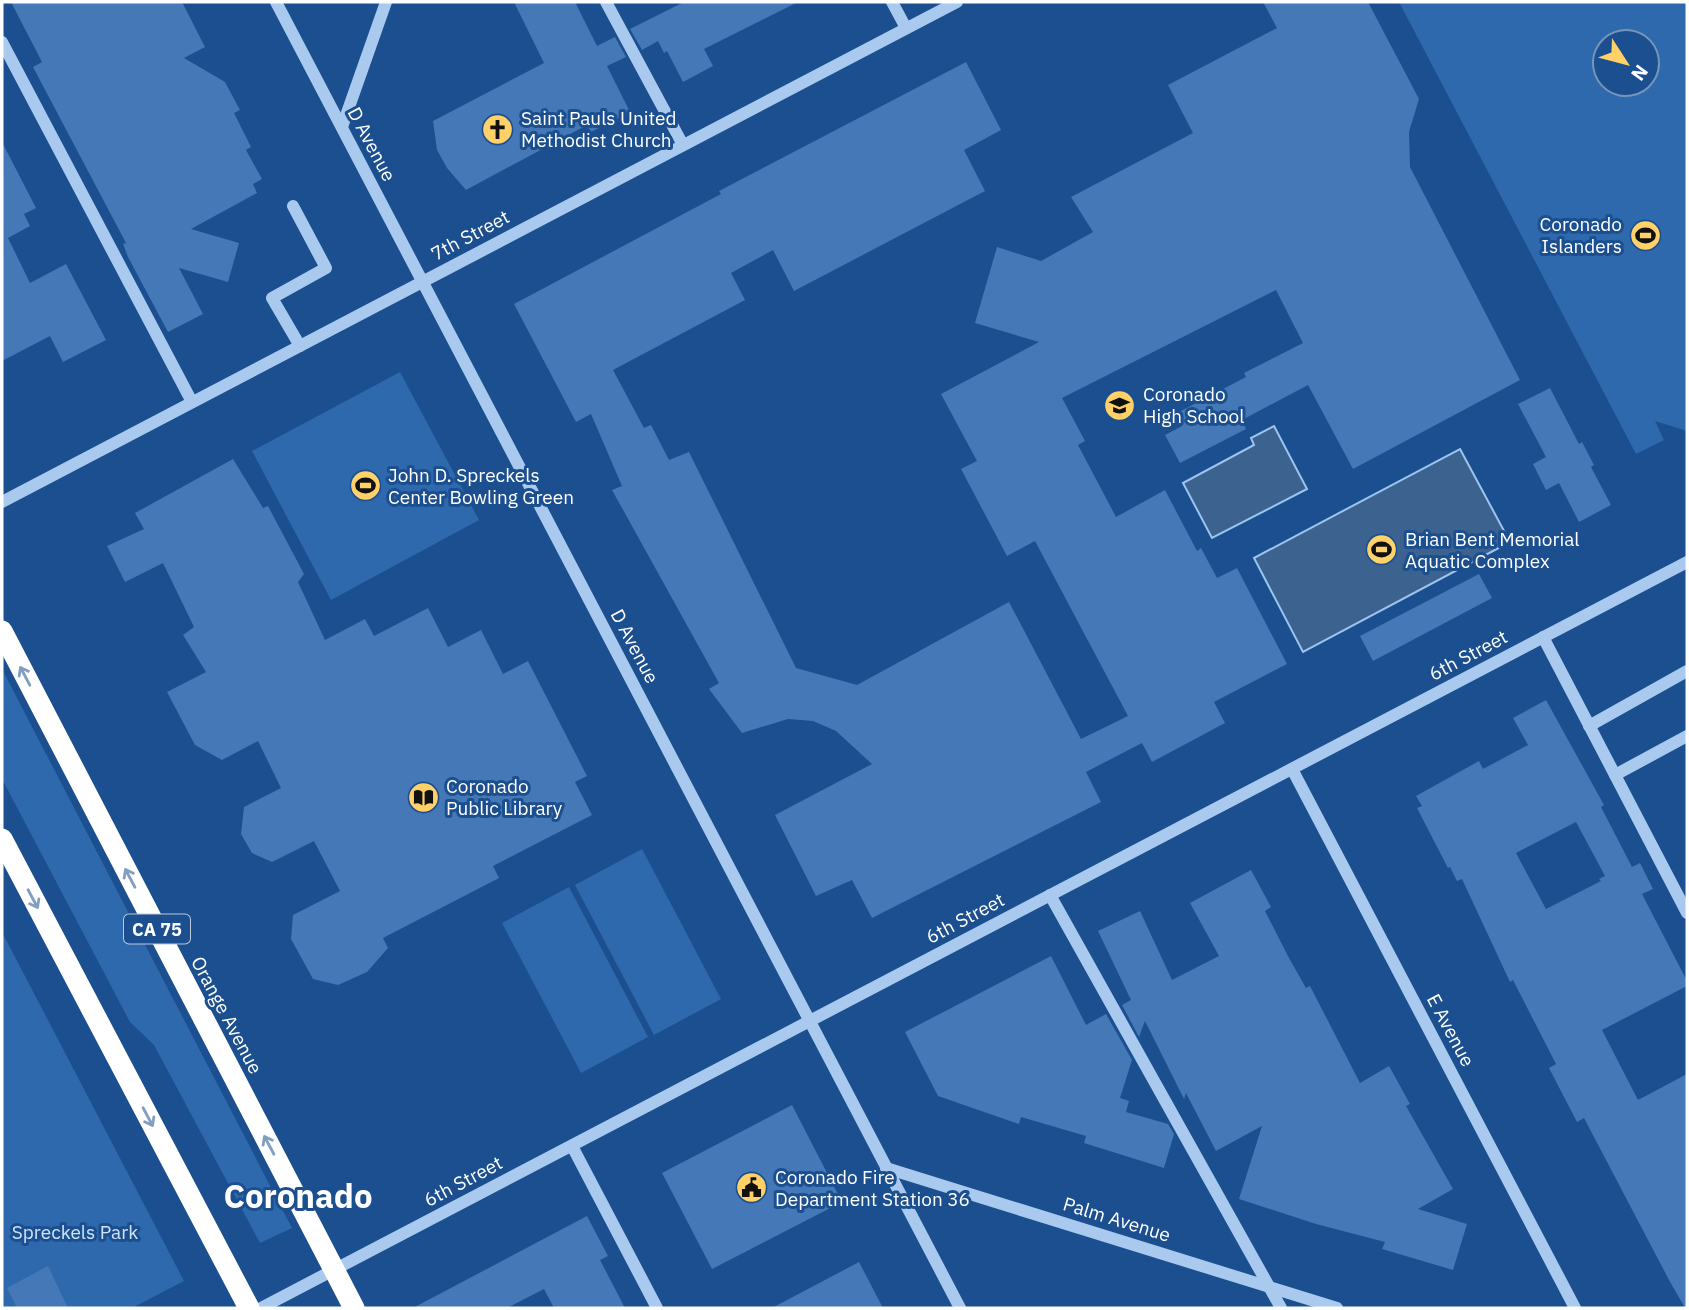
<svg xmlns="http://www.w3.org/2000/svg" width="1689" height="1310" font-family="'IBM Plex Sans',sans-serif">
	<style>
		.green { fill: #2e69ad; fill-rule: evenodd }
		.water { fill: #3c6290; stroke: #9cc4f0; stroke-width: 2 }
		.building { fill: #4478b7; fill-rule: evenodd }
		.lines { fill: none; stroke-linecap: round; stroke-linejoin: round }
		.minor { stroke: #a9c9ee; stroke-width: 12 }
		.highway { stroke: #fff; stroke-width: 21 }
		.oneway { stroke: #829ec1 }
		.labels { text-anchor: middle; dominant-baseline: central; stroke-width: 6; stroke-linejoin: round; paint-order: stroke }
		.shield { fill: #1b4f8f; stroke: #bbcadd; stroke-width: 2 }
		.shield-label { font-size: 18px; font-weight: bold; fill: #fff }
		.poi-label { font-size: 19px; fill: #fff; stroke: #1b4f8f; text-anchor: start }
		.street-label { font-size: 19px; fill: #fff; stroke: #1b4f8f }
		.park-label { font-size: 19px; fill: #cfe3fa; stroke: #1b4f8f }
		.town-label { font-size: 33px; font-weight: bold; fill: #fff; stroke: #1b4f8f }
	</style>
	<rect width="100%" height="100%" fill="#1b4f8f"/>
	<!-- green -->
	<g class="green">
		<path d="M 1399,2 L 1687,2 L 1687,431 L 1655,421 L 1664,440 L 1636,454 ZM 1647,42 L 1647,84 L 1605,84 L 1605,42 Z"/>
		<path d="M 400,372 L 479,520 L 331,600 L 252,451 Z"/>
		<path d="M 2,669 L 292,1228 L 260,1243 L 154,1045 L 130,1022 L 2,779 Z"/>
		<path d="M 642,849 L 721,999 L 654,1035 L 575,885 Z"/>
		<path d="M 569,887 L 648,1037 L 581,1073 L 502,923 Z"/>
		<path d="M 2,932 L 184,1281 L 132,1308 L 2,1308 Z"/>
	</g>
	<!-- water -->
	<g class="water">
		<path d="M 1274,426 L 1307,489 L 1212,538 L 1183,483 L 1254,445 L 1251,438 Z"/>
		<path d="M 1460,449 L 1510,542 L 1303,652 L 1254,558 Z"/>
	</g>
	<!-- building -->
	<g class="building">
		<path d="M 11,2 L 182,2 L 205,47 L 184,58 L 225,82 L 240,110 L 234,113 L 251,147 L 246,150 L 262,179 L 253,184 L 257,193 L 191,229 L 239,243 L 228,282 L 179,268 L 203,314 L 168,332 L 128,257 L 123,244 L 126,243 L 33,67 L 42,62 Z"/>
		<path d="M 514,2 L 575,2 L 597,46 L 615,37 L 626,57 L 607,66 L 630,112 L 591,132 L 587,125 L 466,190 L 447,168 L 437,150 L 433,121 L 544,63 Z"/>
		<path d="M 684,2 L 798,2 L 704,49 L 713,66 L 683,82 L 667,51 L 664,53 L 658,41 L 642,50 L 630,29 Z"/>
		<path d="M 1263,2 L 1368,2 L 1419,99 L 1409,132 L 1410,167 L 1520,380 L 1353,469 L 1308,385 L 1242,420 L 1246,429 L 1180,463 L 1165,435 L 1182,426 L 1175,414 L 1246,377 L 1244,373 L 1303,343 L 1276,290 L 1062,398 L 1085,441 L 1078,445 L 1116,517 L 1165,490 L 1197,551 L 1201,548 L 1217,578 L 1237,568 L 1287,664 L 1214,702 L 1225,723 L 1152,762 L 1142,743 L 1086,772 L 1101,802 L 872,918 L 852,880 L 816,896 L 775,815 L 872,764 L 836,731 L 813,721 L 788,719 L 742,733 L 709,689 L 719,683 L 612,490 L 622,486 L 591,414 L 576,422 L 514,304 L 721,194 L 719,191 L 966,62 L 1001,130 L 964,150 L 985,191 L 794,291 L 773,250 L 731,273 L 745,300 L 613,370 L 644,428 L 651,425 L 669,460 L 689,452 L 796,668 L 857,685 L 1009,602 L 1081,739 L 1128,716 L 1035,541 L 1007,556 L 961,469 L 977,461 L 941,394 L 1039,342 L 975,323 L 997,247 L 1041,261 L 1093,232 L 1071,197 L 1193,133 L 1168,85 L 1277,28 Z"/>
		<path d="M 2,142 L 36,208 L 24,214 L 30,226 L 8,238 L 30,283 L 66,264 L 106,340 L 63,362 L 50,336 L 2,361 Z"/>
		<path d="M 1550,388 L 1579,444 L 1582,442 L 1594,465 L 1591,467 L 1611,505 L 1579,522 L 1559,483 L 1546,490 L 1533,464 L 1546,457 L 1518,404 Z"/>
		<path d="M 233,459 L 263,508 L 268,506 L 304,574 L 298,582 L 325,640 L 365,619 L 374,636 L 428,608 L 448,647 L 481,630 L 503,674 L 528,661 L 587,776 L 575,782 L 592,815 L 493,866 L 499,878 L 383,938 L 388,948 L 367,972 L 338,985 L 313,979 L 291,939 L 293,915 L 340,891 L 314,841 L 272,862 L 252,853 L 241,834 L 244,807 L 281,788 L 258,741 L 222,760 L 195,745 L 167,692 L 206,672 L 183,635 L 194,627 L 163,563 L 125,582 L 107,546 L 144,529 L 135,513 Z"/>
		<path d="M 1479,574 L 1492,598 L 1373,661 L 1360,636 Z"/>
		<path d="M 1546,700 L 1604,805 L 1601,807 L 1632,867 L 1640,863 L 1653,889 L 1642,894 L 1687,981 L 1687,986 L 1602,1030 L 1638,1100 L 1687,1074 L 1687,1308 L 1685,1308 L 1669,1280 L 1584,1118 L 1577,1122 L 1549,1068 L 1556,1064 L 1513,980 L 1510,982 L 1462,879 L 1457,881 L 1450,867 L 1448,868 L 1417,808 L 1422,806 L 1416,796 L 1479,761 L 1483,769 L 1528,745 L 1513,718 ZM 1576,822 L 1605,876 L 1599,879 L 1601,881 L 1546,909 L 1516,853 Z"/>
		<path d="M 1251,870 L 1271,907 L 1265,911 L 1289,958 L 1306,988 L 1310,986 L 1360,1083 L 1389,1066 L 1410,1104 L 1406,1106 L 1453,1189 L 1418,1209 L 1467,1224 L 1453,1270 L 1382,1249 L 1385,1242 L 1316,1224 L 1239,1199 L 1262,1126 L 1216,1151 L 1186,1093 L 1184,1099 L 1145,1021 L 1139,1037 L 1122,1005 L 1131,1000 L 1098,931 L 1140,911 L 1172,980 L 1219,956 L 1190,903 Z"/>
		<path d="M 1051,956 L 1086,1025 L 1106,1014 L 1132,1060 L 1120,1098 L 1129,1101 L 1126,1112 L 1168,1124 L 1174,1134 L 1164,1168 L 1084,1143 L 1086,1136 L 1021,1117 L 1019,1124 L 938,1096 L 905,1032 Z"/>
		<path d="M 792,1105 L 842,1202 L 712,1269 L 662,1173 Z"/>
		<path d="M 587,1216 L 608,1256 L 600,1260 L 625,1308 L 554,1308 L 544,1289 L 507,1308 L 413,1308 Z"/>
		<path d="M 859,1262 L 883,1308 L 772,1308 Z"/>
		<path d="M 48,1266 L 68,1308 L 17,1308 L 7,1288 Z"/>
	</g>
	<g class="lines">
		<!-- minor -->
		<g class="minor">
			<path d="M 276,2 L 960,1308"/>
			<path d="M 606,2 L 683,145"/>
			<path d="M 892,2 L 906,28"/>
			<path d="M 2,42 L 192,402"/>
			<path d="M 342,127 L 386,2"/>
			<path d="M 293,206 L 326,268 L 272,298 L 300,346"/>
			<path d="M 2,502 L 957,2"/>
			<path d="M 1543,637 L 1687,913"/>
			<path d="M 1589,726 L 1687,671"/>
			<path d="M 1292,769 L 1575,1308"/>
			<path d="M 1615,775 L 1687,736"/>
			<path d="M 1050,895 L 1281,1308"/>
			<path d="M 572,1146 L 657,1308"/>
			<path d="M 886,1168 L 1337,1308"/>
			<path d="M 261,1308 L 1687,562"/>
		</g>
		<!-- highway -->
		<g class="highway">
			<path d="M 2,631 L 354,1308"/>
			<path d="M 2,839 L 249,1308"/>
		</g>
	</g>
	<!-- one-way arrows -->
	<defs><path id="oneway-shaft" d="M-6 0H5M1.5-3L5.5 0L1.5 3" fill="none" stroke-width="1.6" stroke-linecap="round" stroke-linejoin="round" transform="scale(1.75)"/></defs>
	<g class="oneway">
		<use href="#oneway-shaft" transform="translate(25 676) rotate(-118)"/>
		<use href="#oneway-shaft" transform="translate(130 878) rotate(-118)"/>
		<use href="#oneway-shaft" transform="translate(33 899) rotate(62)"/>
		<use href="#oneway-shaft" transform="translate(148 1117) rotate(62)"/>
		<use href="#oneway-shaft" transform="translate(269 1145) rotate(-118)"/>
	</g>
	<!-- icons -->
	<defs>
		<symbol id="church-disc" viewBox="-11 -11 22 22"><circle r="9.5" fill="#ffd166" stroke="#1b4f8f"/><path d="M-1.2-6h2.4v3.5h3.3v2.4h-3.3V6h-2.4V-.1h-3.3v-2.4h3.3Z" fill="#111"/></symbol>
		<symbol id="stadium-disc" viewBox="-11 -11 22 22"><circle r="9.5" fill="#ffd166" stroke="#1b4f8f"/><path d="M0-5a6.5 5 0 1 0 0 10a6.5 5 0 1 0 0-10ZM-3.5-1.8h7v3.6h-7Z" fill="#111"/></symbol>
		<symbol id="school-disc" viewBox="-11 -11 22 22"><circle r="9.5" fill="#ffd166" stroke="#1b4f8f"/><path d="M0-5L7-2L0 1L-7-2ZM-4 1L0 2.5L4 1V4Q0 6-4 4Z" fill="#111"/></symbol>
		<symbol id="library-disc" viewBox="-11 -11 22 22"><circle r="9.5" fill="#ffd166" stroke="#1b4f8f"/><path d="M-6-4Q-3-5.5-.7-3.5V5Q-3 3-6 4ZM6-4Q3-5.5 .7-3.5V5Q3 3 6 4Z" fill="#111"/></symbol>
		<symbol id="civic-disc" viewBox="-11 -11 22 22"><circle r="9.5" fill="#ffd166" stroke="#1b4f8f"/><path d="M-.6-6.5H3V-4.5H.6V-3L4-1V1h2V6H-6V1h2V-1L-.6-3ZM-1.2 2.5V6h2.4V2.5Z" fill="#111"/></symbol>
	</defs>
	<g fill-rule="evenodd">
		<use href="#church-disc" x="480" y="112" width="35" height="35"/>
		<use href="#stadium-disc" x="1628" y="218" width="35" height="35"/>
		<use href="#school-disc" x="1102" y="388" width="35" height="35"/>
		<use href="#stadium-disc" x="348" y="468" width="35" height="35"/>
		<use href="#stadium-disc" x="1364" y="532" width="35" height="35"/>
		<use href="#library-disc" x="406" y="780" width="35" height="35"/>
		<use href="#civic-disc" x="734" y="1170" width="35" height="35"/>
	</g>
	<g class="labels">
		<!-- shield labels -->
		<rect class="shield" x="124" y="914.5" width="66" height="29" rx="5"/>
		<g class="shield-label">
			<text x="157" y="929">CA 75</text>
		</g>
		<!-- poi labels -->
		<g class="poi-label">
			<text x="521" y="118">Saint Pauls United<tspan x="521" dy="22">Methodist Church</tspan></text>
			<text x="1622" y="224" text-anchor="end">Coronado<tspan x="1622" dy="22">Islanders</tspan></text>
			<text x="1143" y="394">Coronado<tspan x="1143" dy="22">High School</tspan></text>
			<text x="388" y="475">John D. Spreckels<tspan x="388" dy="22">Center Bowling Green</tspan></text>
			<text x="1405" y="539">Brian Bent Memorial<tspan x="1405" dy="22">Aquatic Complex</tspan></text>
			<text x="446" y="786">Coronado<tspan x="446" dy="22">Public Library</tspan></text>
			<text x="775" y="1177">Coronado Fire<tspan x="775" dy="22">Department Station 36</tspan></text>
		</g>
		<!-- street labels -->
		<g class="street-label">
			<text transform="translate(372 144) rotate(62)">D Avenue</text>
			<text transform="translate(470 235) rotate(-28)">7th Street</text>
			<text transform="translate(635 646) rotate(62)">D Avenue</text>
			<text transform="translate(1468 655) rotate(-28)">6th Street</text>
			<text transform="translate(965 918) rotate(-28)">6th Street</text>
			<text transform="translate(227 1015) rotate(62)">Orange Avenue</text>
			<text transform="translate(1451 1030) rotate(62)">E Avenue</text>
			<text transform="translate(463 1181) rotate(-28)">6th Street</text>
			<text transform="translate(1117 1219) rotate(17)">Palm Avenue</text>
		</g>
		<!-- park labels -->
		<g class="park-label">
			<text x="75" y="1232">Spreckels Park</text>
		</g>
		<!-- town labels -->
		<g class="town-label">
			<text x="298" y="1195">Coronado</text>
		</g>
	</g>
	<!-- border -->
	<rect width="1689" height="1310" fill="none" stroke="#ffffff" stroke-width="7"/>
	<!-- north arrow -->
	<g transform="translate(1626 63) rotate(126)"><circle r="33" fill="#1b4f8f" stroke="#7695bc" stroke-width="2"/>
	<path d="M0-5L12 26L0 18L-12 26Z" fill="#ffd166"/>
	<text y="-10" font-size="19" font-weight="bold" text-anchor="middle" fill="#ffffff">N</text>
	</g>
</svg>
